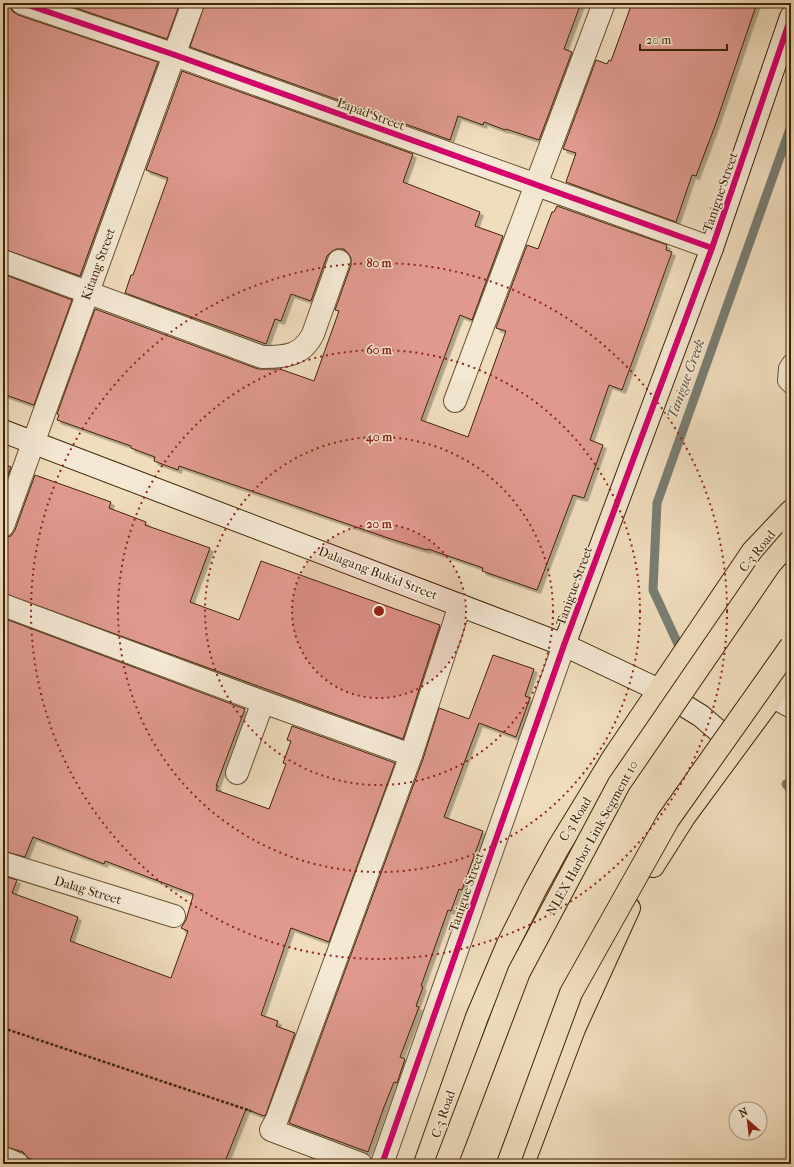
<svg xmlns="http://www.w3.org/2000/svg" width="794" height="1167" font-family="'IM FELL French Canon',serif">
	<style>
		.lines { fill: none; stroke-linecap: round; stroke-linejoin: round }
		.stream { stroke: #787e73; stroke-width: 9 }
		.building { fill: #df998f; stroke: #3e2505; filter: url(#shadow) }
		.lane-casing { stroke: #6a5333; stroke-width: 18 }
		.street-casing { stroke: #6a5333; stroke-width: 24 }
		.secondary-casing { stroke: #3e2505; stroke-width: 24 }
		.primary-casing { stroke: #3e2505; stroke-width: 24 }
		.path { stroke: #3e2505; stroke-width: 2.5; stroke-dasharray: 3 2; stroke-linecap: butt }
		.lane { stroke: #f5e9d5; stroke-width: 16 }
		.street { stroke: #f5e9d5; stroke-width: 22 }
		.secondary { stroke: #f5e9d5; stroke-width: 22 }
		.primary { stroke: #f0ddbe; stroke-width: 22 }
		.highway-bridge-casing { stroke: #3e2505; stroke-width: 24; stroke-linecap: butt }
		.highway-bridge { stroke: #f0ddbe; stroke-width: 22 }
		.cycleway-casing { stroke: #f5e9d5; stroke-width: 8 }
		.cycleway { stroke: #d6006c; stroke-width: 6 }
		.ring { fill: none; stroke: #8f2418; stroke-width: 2; stroke-dasharray: 2 4 }
		.labels { text-anchor: middle; dominant-baseline: central; stroke-width: 3; stroke-linejoin: round; paint-order: stroke }
		.street-label { font-size: 13px; fill: #3e2505; stroke: #f5e9d5 }
		.water-label { font-size: 14px; font-style: italic; fill: #5b513c; stroke: #f5e9d5 }
		.centre { fill: #8f2418; stroke: #f5e9d5; stroke-width: 2 }
		.ring-label { font-size: 12px; text-anchor: middle; font-weight: bold; fill: #8f2418; stroke: #f5e9d5; stroke-width: 3; stroke-linejoin: round; paint-order: stroke }
	</style>
	<defs>
		<filter id="shadow"><feDropShadow dx="3.5" dy="3.5" stdDeviation="0" flood-color="#0004"/></filter>
	</defs>
	<rect width="100%" height="100%" fill="#f0ddbe"/>
	<filter id="stains"><feTurbulence type="fractalNoise" baseFrequency=".005" numOctaves="4"/><feColorMatrix values="0 0 0 0 .2 0 0 0 0 .09 0 0 0 0 .02 0 0 0 .5 -.17"/></filter>
	<radialGradient id="worn" r=".72"><stop offset=".6" stop-color="#630" stop-opacity="0"/><stop offset="1" stop-color="#630" stop-opacity=".3"/></radialGradient>
	<g class="lines">
		<!-- stream -->
		<g class="stream">
			<path d="M 678,644 L 653,590 L 657,503 L 791,126"/>
			<path d="M 786,784 L 791,790"/>
		</g>
	</g>
	<!-- building -->
	<g class="building">
		<path d="M 3,3 L 10,3 L 12,11 L 18,15 L 158,62 L 80,276 L 3,249 Z"/>
		<path d="M 61,3 L 180,3 L 167,39 Z"/>
		<path d="M 205,3 L 581,3 L 564,49 L 572,52 L 539,140 L 506,129 L 505,130 L 484,122 L 483,125 L 458,116 L 450,140 L 190,47 Z"/>
		<path d="M 632,3 L 757,3 L 715,126 L 696,176 L 692,175 L 676,222 L 566,182 L 576,153 L 563,149 L 596,60 L 607,64 L 609,60 L 611,61 Z"/>
		<path d="M 182,71 L 413,154 L 403,182 L 480,212 L 475,226 L 503,236 L 472,320 L 460,315 L 421,420 L 468,437 L 506,331 L 496,328 L 527,245 L 538,249 L 552,212 L 554,212 L 557,206 L 667,245 L 666,250 L 672,252 L 622,390 L 609,385 L 590,440 L 603,445 L 584,498 L 573,495 L 537,590 L 482,571 L 483,568 L 428,549 L 427,550 L 391,539 L 179,466 L 178,470 L 154,461 L 155,457 L 131,448 L 131,446 L 57,420 L 59,415 L 57,414 L 95,309 L 258,369 L 280,369 L 314,381 L 339,311 L 335,310 L 351,265 L 351,258 L 348,253 L 344,249 L 336,249 L 331,252 L 327,256 L 311,301 L 291,294 L 281,321 L 275,319 L 266,344 L 125,293 L 131,275 L 133,275 L 168,178 L 146,170 Z"/>
		<path d="M 3,274 L 72,300 L 34,405 L 3,394 Z"/>
		<path d="M 3,464 L 11,467 L 3,489 Z"/>
		<path d="M 35,475 L 111,502 L 109,508 L 146,522 L 145,525 L 210,548 L 190,602 L 239,620 L 261,561 L 440,625 L 403,739 L 3,593 L 3,538 L 11,536 L 15,530 Z"/>
		<path d="M 3,618 L 245,709 L 216,786 L 218,786 L 216,790 L 269,809 L 286,764 L 283,763 L 291,741 L 287,740 L 292,726 L 395,763 L 329,942 L 291,928 L 261,1015 L 278,1021 L 276,1026 L 295,1033 L 266,1114 L 264,1116 L 246,1109 L 224,1164 L 47,1164 L 28,1158 L 23,1152 L 3,1146 L 3,876 L 17,880 L 12,893 L 78,917 L 70,941 L 171,978 L 188,931 L 181,928 L 186,920 L 193,896 L 193,894 L 105,861 L 104,864 L 33,837 L 25,857 L 3,851 Z"/>
		<path d="M 493,655 L 534,669 L 525,696 L 530,698 L 516,737 L 479,723 L 444,817 L 483,831 L 462,890 L 459,889 L 451,911 L 448,910 L 421,986 L 423,987 L 416,1006 L 419,1007 L 400,1057 L 405,1059 L 397,1083 L 394,1082 L 384,1107 L 368,1152 L 289,1123 L 423,759 L 439,708 L 469,719 Z"/>
	</g>
	<g class="lines">
		<defs>
			<g id="lane">
				<path d="M 791,362 L 787,368 L 786,381 L 791,386"/>
				<path d="M 771,699 L 791,710"/>
			</g>
			<g id="street">
				<path d="M 22,3 L 175,55 L 712,248"/>
				<path d="M 3,261 L 262,357 C 286,357 302,356 313,334 L 339,261"/>
				<path d="M 455,401 L 604,3"/>
				<path d="M 3,526 L 193,3"/>
				<path d="M 3,605 L 263,702 L 411,755"/>
				<path d="M 237,773 L 263,702"/>
				<path d="M 3,863 L 174,916"/>
				<path d="M 3,1158 L 18,1164"/>
				<path d="M 361,1164 L 271,1130 L 277,1119 L 411,755 L 460,605"/>
				<path d="M 382,1164 L 564,645"/>
			</g>
			<g id="secondary">
				<path d="M 3,431 L 564,645 L 659,690 L 701,716 L 736,746"/>
				<path d="M 564,645 L 712,248 L 791,17"/>
			</g>
			<g id="primary">
				<path d="M 653,866 L 684,817 L 791,672"/>
				<path d="M 425,1164 L 477,1017 L 508,944 L 535,890 L 558,848 L 613,758 L 753,551 L 791,511"/>
				<path d="M 523,1164 L 574,1029 L 629,908"/>
			</g>
		</defs>
		<!-- lane casing -->
		<use href="#lane" class="lane-casing"/>
		<!-- street casing -->
		<use href="#street" class="street-casing"/>
		<!-- secondary casing -->
		<use href="#secondary" class="secondary-casing"/>
		<!-- primary casing -->
		<use href="#primary" class="primary-casing"/>
		<!-- path -->
		<path class="path" d="M 3,1028 L 251,1111"/>
		<!-- lane -->
		<use href="#lane" class="lane"/>
		<!-- street -->
		<use href="#street" class="street"/>
		<!-- secondary -->
		<use href="#secondary" class="secondary"/>
		<!-- primary -->
		<use href="#primary" class="primary"/>
		<defs>
			<g id="highway-bridge">
				<path d="M 446,1164 L 519,972 L 619,784 L 770,564 L 791,540"/>
				<path d="M 508,1164 L 571,993 L 668,820 L 791,646"/>
			</g>
		</defs>
		<!-- highway-bridge casing -->
		<use href="#highway-bridge" class="highway-bridge-casing"/>
		<!-- highway-bridge -->
		<use href="#highway-bridge" class="highway-bridge"/>
		<defs>
			<g id="cycleway">
				<path d="M 22,3 L 175,55 L 712,248"/>
				<path d="M 382,1164 L 564,645 L 712,248 L 791,17"/>
			</g>
		</defs>
		<!-- cycleway casing -->
		<use href="#cycleway" class="cycleway-casing"/>
		<!-- cycleway -->
		<use href="#cycleway" class="cycleway"/>
	</g>
	<!-- distance rings -->
	<circle cx="379" cy="611" r="87" fill="#8f2418" fill-opacity=".12"/>
	<g class="ring">
		<circle cx="379" cy="611" r="87"/>
		<circle cx="379" cy="611" r="174"/>
		<circle cx="379" cy="611" r="261"/>
		<circle cx="379" cy="611" r="348"/>
	</g>
	<g class="labels">
		<!-- street labels -->
		<g class="street-label">
			<text transform="translate(371 114) rotate(20)">Lapad Street</text>
			<text transform="translate(720 192) rotate(-71)">Tanigue Street</text>
			<text transform="translate(98 264) rotate(-70)">Kitang Street</text>
			<text transform="translate(757 551) rotate(-51)">C-3 Road</text>
			<text transform="translate(378 573) rotate(21)">Dalagang Bukid Street</text>
			<text transform="translate(574 586) rotate(-70)">Tanigue Street</text>
			<text transform="translate(575 819) rotate(-58)">C-3 Road</text>
			<text transform="translate(592 838) rotate(-61)">NLEX Harbor Link Segment 10</text>
			<text transform="translate(88 890) rotate(17)">Dalag Street</text>
			<text transform="translate(466 892) rotate(-71)">Tanigue Street</text>
			<text transform="translate(443 1114) rotate(-71)">C-3 Road</text>
		</g>
		<!-- water labels -->
		<g class="water-label">
			<text transform="translate(686 379) rotate(-70)">Tanigue Creek</text>
		</g>
	</g>
	<circle cx="379" cy="611" r="6" class="centre"/>
	<g class="ring-label">
		<text x="379" y="267">80 m</text>
		<text x="379" y="354">60 m</text>
		<text x="379" y="441">40 m</text>
		<text x="379" y="528">20 m</text>
	</g>
	<!-- margin -->
	<rect width="794" height="1167" fill="none" stroke="#f0ddbe" stroke-width="16"/>
	<rect x="4" y="4" width="786" height="1159" fill="none" stroke="#3e2505" stroke-width="2"/>
	<rect x="8" y="8" width="778" height="1151" fill="none" stroke="#3e2505"/>
	<!-- north arrow -->
	<g transform="translate(748 1121) rotate(332)"><circle r="19" fill="#f5e9d5" stroke="#ac9b82"/>
	<path d="M0-3L7 15L0 10L-7 15Z" fill="#8f2418"/>
	<text y="-6" font-size="11" font-weight="bold" text-anchor="middle" fill="#3e2505">N</text>
	</g>
	<!-- scale -->
	<path d="M640 44v6h87v-6" fill="none" stroke="#3e2505" stroke-width="2"/>
	<text x="646" y="44" font-size="12" fill="#3e2505" stroke="#f5e9d5" stroke-width="3" paint-order="stroke">20 m</text>
	<rect width="100%" height="100%" filter="url(#stains)"/>
	<rect width="100%" height="100%" fill="url(#worn)"/>
</svg>
